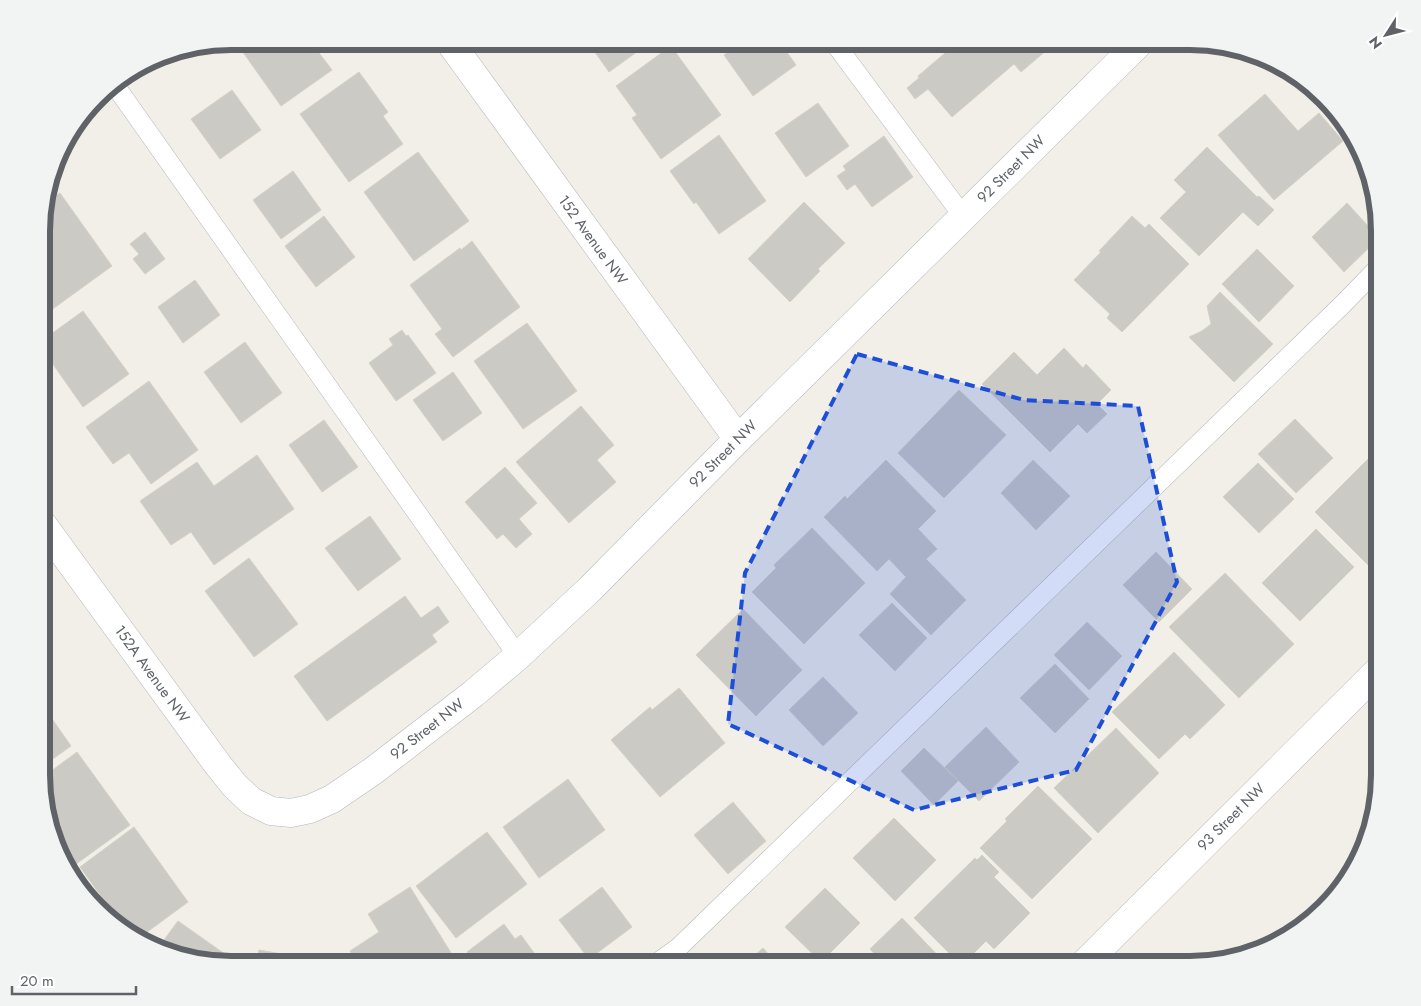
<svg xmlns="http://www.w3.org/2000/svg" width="1421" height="1006" font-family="Jost,sans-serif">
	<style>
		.building { fill: #cccac5; stroke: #d6d1c6 }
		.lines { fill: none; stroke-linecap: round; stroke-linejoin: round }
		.lane-casing { stroke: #b5b8bc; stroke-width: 20 }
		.street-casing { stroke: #b5b8bc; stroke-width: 29 }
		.lane { stroke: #fff; stroke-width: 19 }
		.street { stroke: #fff; stroke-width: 28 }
		.marked { fill: #1d4ed8; fill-opacity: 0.2; stroke: #1d4ed8; stroke-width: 4; stroke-dasharray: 10 6; stroke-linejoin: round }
		.labels { text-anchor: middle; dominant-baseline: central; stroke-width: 4; stroke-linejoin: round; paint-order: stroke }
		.street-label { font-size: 15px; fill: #5f6368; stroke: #fff }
		.rim { fill: none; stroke: #5f6368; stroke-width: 6 }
	</style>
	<rect width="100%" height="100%" fill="#f1efe8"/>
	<!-- building -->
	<g class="building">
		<path d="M 235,41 L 310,41 L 332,70 L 281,106 Z"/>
		<path d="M 587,41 L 652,41 L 609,72 Z"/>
		<path d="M 742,41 L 779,41 L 796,65 L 753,96 L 724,55 Z"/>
		<path d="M 958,42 L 1041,42 L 1048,49 L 1021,72 L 1014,64 L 952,117 L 928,89 L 915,99 L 907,88 L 919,78 L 918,76 Z"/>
		<path d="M 671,46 L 721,115 L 661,159 L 632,118 L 637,115 L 616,86 Z"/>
		<path d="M 359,72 L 388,112 L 383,116 L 403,144 L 349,182 L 300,114 Z"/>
		<path d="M 232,90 L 261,130 L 220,159 L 191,119 Z"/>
		<path d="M 1265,94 L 1298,131 L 1319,113 L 1343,141 L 1274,200 L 1218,135 Z"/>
		<path d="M 818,103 L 849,146 L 806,177 L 775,133 Z"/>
		<path d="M 719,135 L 766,201 L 719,234 L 696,202 L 694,204 L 670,171 Z"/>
		<path d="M 884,136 L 913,177 L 872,207 L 855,184 L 847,190 L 837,176 L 846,170 L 843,166 Z"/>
		<path d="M 1207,147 L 1257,197 L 1259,196 L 1274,210 L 1258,226 L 1243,212 L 1199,256 L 1160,218 L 1186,192 L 1174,180 Z"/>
		<path d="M 418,152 L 469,221 L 414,261 L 364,192 Z"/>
		<path d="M 293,171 L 321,210 L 281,239 L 253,200 Z"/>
		<path d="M 60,193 L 112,266 L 43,316 L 43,205 Z"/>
		<path d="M 804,202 L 845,243 L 818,269 L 820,271 L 790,302 L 748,259 Z"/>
		<path d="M 1347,203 L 1379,238 L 1344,272 L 1312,237 Z"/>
		<path d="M 324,216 L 355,257 L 316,287 L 285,246 Z"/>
		<path d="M 1132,216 L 1145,228 L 1149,224 L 1189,264 L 1122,332 L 1107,318 L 1110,314 L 1074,280 L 1101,252 L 1099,251 Z"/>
		<path d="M 145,232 L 165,259 L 145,274 L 133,259 L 139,254 L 130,244 Z"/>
		<path d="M 472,241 L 520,307 L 453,357 L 435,334 L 442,329 L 410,285 L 460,248 L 461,250 Z"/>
		<path d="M 1257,249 L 1294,286 L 1259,322 L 1222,284 Z"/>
		<path d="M 195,280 L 220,315 L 183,343 L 158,307 Z"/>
		<path d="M 1220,292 L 1273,344 L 1234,382 L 1189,337 L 1202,331 L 1211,324 L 1207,306 Z"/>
		<path d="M 83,311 L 129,374 L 83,407 L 43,350 L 43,340 Z"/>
		<path d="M 527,323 L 577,391 L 523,429 L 474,361 Z"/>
		<path d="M 402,330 L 406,336 L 408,335 L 436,373 L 396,401 L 369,363 L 393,345 L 389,339 Z"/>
		<path d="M 245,342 L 282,393 L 241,423 L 204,372 Z"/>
		<path d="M 1064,348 L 1083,368 L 1086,364 L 1111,390 L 1097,404 L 1107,414 L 1087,433 L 1078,424 L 1050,452 L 982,384 L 1014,352 L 1037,375 Z"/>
		<path d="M 453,372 L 482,413 L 443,441 L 413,400 Z"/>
		<path d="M 149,381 L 198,450 L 151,484 L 129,453 L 113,464 L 86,427 Z"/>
		<path d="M 959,390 L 1006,435 L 944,498 L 898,453 Z"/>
		<path d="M 581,406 L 614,445 L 597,460 L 616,482 L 569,523 L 516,462 Z"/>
		<path d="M 1295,419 L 1333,458 L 1296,493 L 1258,454 Z"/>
		<path d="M 324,420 L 358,467 L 322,492 L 289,445 Z"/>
		<path d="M 1375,452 L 1379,457 L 1379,567 L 1375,572 L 1315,512 Z"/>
		<path d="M 257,455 L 294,509 L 214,565 L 191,532 L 171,545 L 140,501 L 197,462 L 214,486 Z"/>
		<path d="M 886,460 L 936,511 L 918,529 L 937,549 L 926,559 L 966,600 L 931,635 L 890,594 L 906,577 L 889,559 L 877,571 L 824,517 L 845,496 L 847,499 Z"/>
		<path d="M 1033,460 L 1070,496 L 1036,530 L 1001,493 Z"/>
		<path d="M 1258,463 L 1294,499 L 1259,533 L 1223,497 Z"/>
		<path d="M 505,467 L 537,503 L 519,519 L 532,534 L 516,548 L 503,534 L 497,539 L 465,502 Z"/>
		<path d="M 370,516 L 401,559 L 358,591 L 325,548 Z"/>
		<path d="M 812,528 L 865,583 L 804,644 L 752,592 L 776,568 L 774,565 Z"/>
		<path d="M 1316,529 L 1354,567 L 1300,621 L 1262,583 Z"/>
		<path d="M 1156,552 L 1192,589 L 1159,622 L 1123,585 Z"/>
		<path d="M 249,558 L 298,624 L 254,657 L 205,591 Z"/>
		<path d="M 1225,573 L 1294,644 L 1239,698 L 1169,627 Z"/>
		<path d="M 405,596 L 421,618 L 438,606 L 449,622 L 432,635 L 437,642 L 327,721 L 294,676 Z"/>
		<path d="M 892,603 L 927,638 L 895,671 L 859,635 Z"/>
		<path d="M 743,609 L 802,670 L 756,716 L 696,655 Z"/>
		<path d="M 1087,622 L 1122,656 L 1089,690 L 1054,655 Z"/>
		<path d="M 1174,652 L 1225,705 L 1190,739 L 1185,734 L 1159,759 L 1112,712 Z"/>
		<path d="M 1055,664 L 1089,699 L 1055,733 L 1020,698 Z"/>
		<path d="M 823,677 L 858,713 L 823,746 L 789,710 Z"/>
		<path d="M 679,688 L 725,743 L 660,797 L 611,740 L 650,707 L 652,710 Z"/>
		<path d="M 43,706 L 71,746 L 43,766 Z"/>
		<path d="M 986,727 L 1019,762 L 979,801 L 945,767 Z"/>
		<path d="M 1116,728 L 1159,773 L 1098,833 L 1054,788 Z"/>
		<path d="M 924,748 L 958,781 L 934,805 L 901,771 Z"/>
		<path d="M 77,752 L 130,825 L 72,867 L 60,851 L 43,799 L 43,777 Z"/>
		<path d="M 568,779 L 605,830 L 539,878 L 503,827 Z"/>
		<path d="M 1038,786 L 1092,839 L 1032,899 L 980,848 L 1007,821 L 1005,819 Z"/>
		<path d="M 733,802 L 766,841 L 728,874 L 694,835 Z"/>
		<path d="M 894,818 L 936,860 L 895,901 L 853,858 Z"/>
		<path d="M 134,827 L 188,902 L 139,938 L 126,931 L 80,867 Z"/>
		<path d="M 487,832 L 527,884 L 456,938 L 416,886 Z"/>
		<path d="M 982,855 L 999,872 L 994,877 L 1030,913 L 994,949 L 986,941 L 962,965 L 961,965 L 914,918 L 975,858 L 977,860 Z"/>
		<path d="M 410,887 L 453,956 L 440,964 L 358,964 L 350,951 L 379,932 L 368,914 Z"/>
		<path d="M 602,887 L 632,927 L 589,959 L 559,920 Z"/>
		<path d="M 825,888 L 860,923 L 821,962 L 785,927 Z"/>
		<path d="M 1316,905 L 1319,908 L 1284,937 Z"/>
		<path d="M 902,918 L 947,965 L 880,965 L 882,962 L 870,949 Z"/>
		<path d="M 178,921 L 239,964 L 219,964 L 170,955 L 158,948 Z"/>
		<path d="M 504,924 L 515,939 L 521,935 L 542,964 L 476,964 L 467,952 Z"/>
		<path d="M 763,948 L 778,965 L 744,965 Z"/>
		<path d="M 259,950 L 322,961 L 321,964 L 256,964 Z"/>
	</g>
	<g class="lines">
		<defs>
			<g id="lane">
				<path d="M 833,41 L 963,216"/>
				<path d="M 114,84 L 518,656"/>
				<path d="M 654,965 L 678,948 L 1343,304 L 1379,267"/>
			</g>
			<g id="street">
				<path d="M 449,41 L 738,439"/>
				<path d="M 43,525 L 218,765 L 235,786 L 251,801 L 271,811 L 291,813 L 310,809 L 332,799 L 373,771 L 473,694 L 518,656 L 590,589 L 738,439 L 1140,42"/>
				<path d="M 1083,965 L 1379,670"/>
			</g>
		</defs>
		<!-- lane casing -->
		<use href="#lane" class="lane-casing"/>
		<!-- street casing -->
		<use href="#street" class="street-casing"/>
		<!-- lane -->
		<use href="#lane" class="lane"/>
		<!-- street -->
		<use href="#street" class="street"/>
	</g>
	<!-- marked area -->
	<path class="marked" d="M 857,354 L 1024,400 L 1138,406 L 1177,582 L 1076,770 L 914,810 L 728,724 L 745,573 Z"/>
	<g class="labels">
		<!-- street labels -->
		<g class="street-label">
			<text transform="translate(1011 169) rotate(-45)">92 Street NW</text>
			<text transform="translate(593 240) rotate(54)">152 Avenue NW</text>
			<text transform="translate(723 454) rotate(-45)">92 Street NW</text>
			<text transform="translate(152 674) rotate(54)">152A Avenue NW</text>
			<text transform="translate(427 729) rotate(-38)">92 Street NW</text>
			<text transform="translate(1231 817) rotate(-45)">93 Street NW</text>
		</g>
	</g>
	<!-- crop -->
	<path d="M0 0H1421V1006H0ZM231 50H1190A181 181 0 0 1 1371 231V775A181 181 0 0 1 1190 956H231A181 181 0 0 1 50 775V231A181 181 0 0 1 231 50Z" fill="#f2f3f3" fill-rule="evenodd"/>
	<path class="rim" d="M231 50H1190A181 181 0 0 1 1371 231V775A181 181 0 0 1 1190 956H231A181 181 0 0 1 50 775V231A181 181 0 0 1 231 50Z"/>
	<!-- north arrow -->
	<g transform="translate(1386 35) rotate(234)" stroke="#ffffff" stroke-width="4" paint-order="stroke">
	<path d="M0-4L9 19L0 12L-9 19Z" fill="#5f6368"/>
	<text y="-8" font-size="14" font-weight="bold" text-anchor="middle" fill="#5f6368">N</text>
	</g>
	<!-- scale -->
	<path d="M12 986v8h124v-8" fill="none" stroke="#5f6368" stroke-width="2.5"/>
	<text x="20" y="986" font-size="15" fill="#5f6368" stroke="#ffffff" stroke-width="4" paint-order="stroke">20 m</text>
</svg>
